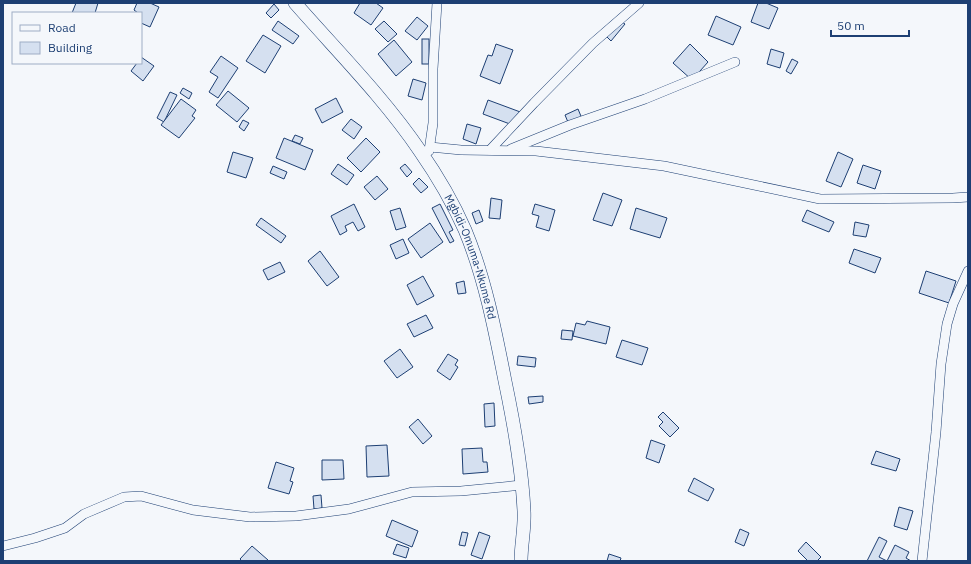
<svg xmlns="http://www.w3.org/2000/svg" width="971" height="564" font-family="'IBM Plex Sans',sans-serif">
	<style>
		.building { fill: #d5e0f0; stroke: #1d3f73 }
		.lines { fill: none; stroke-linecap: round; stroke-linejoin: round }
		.street-casing { stroke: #1d3f73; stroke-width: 10 }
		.secondary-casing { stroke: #1d3f73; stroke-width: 14 }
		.street { stroke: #f4f7fb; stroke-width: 9 }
		.secondary { stroke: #f4f7fb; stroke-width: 13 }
		.labels { text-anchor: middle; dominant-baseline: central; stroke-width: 3; stroke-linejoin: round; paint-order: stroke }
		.street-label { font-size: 11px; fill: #1d3f73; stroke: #f4f7fb }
	</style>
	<rect width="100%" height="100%" fill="#f4f7fb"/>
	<!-- building -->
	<g class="building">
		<path d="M 76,3 L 98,3 L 95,13 L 72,13 Z"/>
		<path d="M 137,3 L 150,3 L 159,7 L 150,27 L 141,23 L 141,13 L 138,13 L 134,10 Z"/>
		<path d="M 360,3 L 376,3 L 383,8 L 371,25 L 354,13 Z"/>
		<path d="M 758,3 L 766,3 L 778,8 L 769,29 L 751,22 Z"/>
		<path d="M 274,4 L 279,10 L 271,18 L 266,13 Z"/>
		<path d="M 716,16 L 741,27 L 733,45 L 708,35 Z"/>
		<path d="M 417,17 L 428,26 L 417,40 L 405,31 Z"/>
		<path d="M 619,20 L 625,24 L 611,41 L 606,36 Z"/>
		<path d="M 278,21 L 299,36 L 293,44 L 272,30 Z"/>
		<path d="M 384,21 L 397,34 L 388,42 L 375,29 Z"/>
		<path d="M 263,35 L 281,46 L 265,73 L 246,61 Z"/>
		<rect x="422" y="39" width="7" height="25"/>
		<path d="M 394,40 L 412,62 L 396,76 L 378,54 Z"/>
		<path d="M 496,44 L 513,50 L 500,84 L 480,76 L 488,55 L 492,56 Z"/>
		<path d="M 690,44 L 708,62 L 692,80 L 673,63 Z"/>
		<path d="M 771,49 L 784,53 L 780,68 L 767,64 Z"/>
		<path d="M 221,56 L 238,68 L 218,98 L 209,92 L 218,77 L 210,72 Z"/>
		<path d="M 141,57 L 154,66 L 143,81 L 131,71 L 137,63 L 141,63 Z"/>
		<path d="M 792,59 L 798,62 L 791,74 L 786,71 Z"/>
		<path d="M 413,79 L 426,83 L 422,100 L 408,96 Z"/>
		<path d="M 183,88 L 192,93 L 189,99 L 180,93 Z"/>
		<path d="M 228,91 L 249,108 L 237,122 L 216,105 Z"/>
		<path d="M 170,92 L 177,95 L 164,122 L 157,118 Z"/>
		<path d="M 336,98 L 343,112 L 322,123 L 315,109 Z"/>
		<path d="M 181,99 L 196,110 L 192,116 L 195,118 L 179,138 L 161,125 Z"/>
		<path d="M 488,100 L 523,113 L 518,127 L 483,114 Z"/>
		<path d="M 578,109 L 583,121 L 570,127 L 565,115 Z"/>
		<path d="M 351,119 L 362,127 L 354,139 L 342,130 Z"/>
		<path d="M 243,120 L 249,123 L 244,131 L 239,127 Z"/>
		<path d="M 467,124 L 481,128 L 476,144 L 463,139 Z"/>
		<path d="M 295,135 L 303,138 L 300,144 L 292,141 Z"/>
		<path d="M 284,138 L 313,150 L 305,170 L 276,158 Z"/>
		<path d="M 366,138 L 380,152 L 361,172 L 347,158 Z"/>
		<path d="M 233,152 L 253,158 L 246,178 L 227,172 Z"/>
		<path d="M 838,152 L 853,159 L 841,187 L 826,181 Z"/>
		<path d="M 338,164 L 354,175 L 347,185 L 331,174 Z"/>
		<path d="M 405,164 L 412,172 L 407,177 L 400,168 Z"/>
		<path d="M 863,165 L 881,171 L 875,189 L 857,183 Z"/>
		<path d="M 273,166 L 287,172 L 284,179 L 270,173 Z"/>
		<path d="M 377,176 L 388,189 L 375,200 L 364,187 Z"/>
		<path d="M 419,178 L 428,187 L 421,193 L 413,184 Z"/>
		<path d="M 603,193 L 622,200 L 612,226 L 593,220 Z"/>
		<path d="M 491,198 L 502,200 L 500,219 L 489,218 Z"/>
		<path d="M 354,204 L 365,227 L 358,231 L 353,222 L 345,226 L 347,231 L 340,235 L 331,216 Z"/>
		<path d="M 440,204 L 453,230 L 449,232 L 454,241 L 450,243 L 432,208 Z"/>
		<path d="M 535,204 L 555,210 L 549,231 L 536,227 L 539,216 L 532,214 Z"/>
		<path d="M 400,208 L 406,227 L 396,230 L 390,211 Z"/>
		<path d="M 636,208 L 667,218 L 660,238 L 630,229 Z"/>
		<path d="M 479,210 L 483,221 L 476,224 L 472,213 Z"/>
		<path d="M 807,210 L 834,222 L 829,232 L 802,221 Z"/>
		<path d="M 261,218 L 286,236 L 281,243 L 256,225 Z"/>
		<path d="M 855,222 L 869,225 L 866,237 L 853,235 Z"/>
		<path d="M 430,223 L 443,242 L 421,258 L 408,239 Z"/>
		<path d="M 403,239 L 409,253 L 396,259 L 390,245 Z"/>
		<path d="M 854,249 L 881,258 L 875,273 L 849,263 Z"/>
		<path d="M 320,251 L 339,277 L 327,286 L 308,261 Z"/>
		<path d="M 280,262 L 285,272 L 268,280 L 263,270 Z"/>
		<path d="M 926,271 L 956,281 L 949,303 L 919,293 Z"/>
		<path d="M 423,276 L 434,296 L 417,305 L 407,285 Z"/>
		<path d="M 464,281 L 466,293 L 458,294 L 456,283 Z"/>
		<path d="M 426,315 L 433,328 L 414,337 L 407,324 Z"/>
		<path d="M 587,321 L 610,327 L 606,344 L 573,336 L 576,323 L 585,325 Z"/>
		<path d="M 562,330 L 573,331 L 572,340 L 561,339 Z"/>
		<path d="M 622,340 L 648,348 L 642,365 L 616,357 Z"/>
		<path d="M 400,349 L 413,367 L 397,378 L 384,361 Z"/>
		<path d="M 448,354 L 458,360 L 455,365 L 458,367 L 450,380 L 437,371 Z"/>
		<path d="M 518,356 L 536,358 L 535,367 L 517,365 Z"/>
		<path d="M 543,396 L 543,402 L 529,404 L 528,397 Z"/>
		<path d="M 494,403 L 495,426 L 485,427 L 484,404 Z"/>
		<path d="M 663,412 L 679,428 L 670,437 L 659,426 L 663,422 L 658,417 Z"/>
		<path d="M 418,419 L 432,436 L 423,444 L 409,427 Z"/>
		<path d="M 651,440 L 665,445 L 659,463 L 646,458 Z"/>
		<path d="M 387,445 L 389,476 L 367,477 L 366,446 Z"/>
		<path d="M 482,448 L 483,462 L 487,462 L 488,472 L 463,474 L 462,449 Z"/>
		<path d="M 876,451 L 900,459 L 896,471 L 871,464 Z"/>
		<path d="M 322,460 L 343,460 L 344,479 L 322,480 Z"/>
		<path d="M 276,462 L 294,468 L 290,481 L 293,482 L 289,494 L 268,488 Z"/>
		<path d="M 694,478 L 714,489 L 708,501 L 688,491 Z"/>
		<path d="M 321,495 L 322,508 L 314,509 L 313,496 Z"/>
		<path d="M 899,507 L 913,511 L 907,530 L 894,526 Z"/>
		<path d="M 392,520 L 418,531 L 412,547 L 386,536 Z"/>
		<path d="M 740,529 L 749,533 L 744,546 L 735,542 Z"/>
		<path d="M 462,532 L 468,533 L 465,546 L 459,545 Z"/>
		<path d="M 479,532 L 490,536 L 482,559 L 471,555 Z"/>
		<path d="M 879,537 L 887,541 L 879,557 L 887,561 L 867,561 Z"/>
		<path d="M 806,542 L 821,557 L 817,561 L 808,561 L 798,551 Z"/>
		<path d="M 397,544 L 409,548 L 406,558 L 393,554 Z"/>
		<path d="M 895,545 L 909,552 L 906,558 L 911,561 L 887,561 Z"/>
		<path d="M 252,546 L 268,560 L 267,561 L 242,561 L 240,559 Z"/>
		<path d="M 609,554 L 621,558 L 620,561 L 607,561 Z"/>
	</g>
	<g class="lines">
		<defs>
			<g id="street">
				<path d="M 430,147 L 461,150 L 536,151 L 664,166 L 820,199 L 953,198 L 968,197"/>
				<path d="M 511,149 L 570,125 L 645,99 L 735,62"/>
				<path d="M 490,150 L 534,103 L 593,43 L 639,3"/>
				<path d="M 429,151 L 433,123 L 433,69 L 437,3"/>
				<path d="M 3,546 L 35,538 L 65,528 L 84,514 L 124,497 L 141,496 L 193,510 L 250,517 L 296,516 L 349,509 L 412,492 L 461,491 L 522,485"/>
				<path d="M 922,561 L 936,432 L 941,364 L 947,324 L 953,304 L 968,271"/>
			</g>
			<g id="secondary">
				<path id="s1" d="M 295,3 C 338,52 384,98 420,151 C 436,174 454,205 465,230 C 485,278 495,330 505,381 C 514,424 522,467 524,511 C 525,528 521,544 521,561"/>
			</g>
		</defs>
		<!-- street casing -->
		<use href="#street" class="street-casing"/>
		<!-- secondary casing -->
		<use href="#secondary" class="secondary-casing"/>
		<!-- street -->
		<use href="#street" class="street"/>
		<!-- secondary -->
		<use href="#secondary" class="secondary"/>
	</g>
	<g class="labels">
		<!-- street labels -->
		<g class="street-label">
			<text stroke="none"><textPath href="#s1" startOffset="312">Mgbidi-Omuma-Nkume Rd</textPath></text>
		</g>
	</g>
	<!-- border -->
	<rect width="971" height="564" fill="none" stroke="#1d3f73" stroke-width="8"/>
	<!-- legend -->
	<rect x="12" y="12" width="130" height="52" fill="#f4f7fb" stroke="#9eadc5"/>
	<rect x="20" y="25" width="20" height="6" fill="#f4f7fb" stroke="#9eadc5"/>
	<text x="48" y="32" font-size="12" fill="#1d3f73">Road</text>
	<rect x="20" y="42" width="20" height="12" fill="#d5e0f0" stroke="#9eadc5"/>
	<text x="48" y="52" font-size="12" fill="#1d3f73">Building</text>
	<!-- scale -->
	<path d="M831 30v6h78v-6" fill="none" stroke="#1d3f73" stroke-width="2"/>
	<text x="837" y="30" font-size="12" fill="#1d3f73" stroke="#f4f7fb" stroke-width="3" paint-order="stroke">50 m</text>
</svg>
